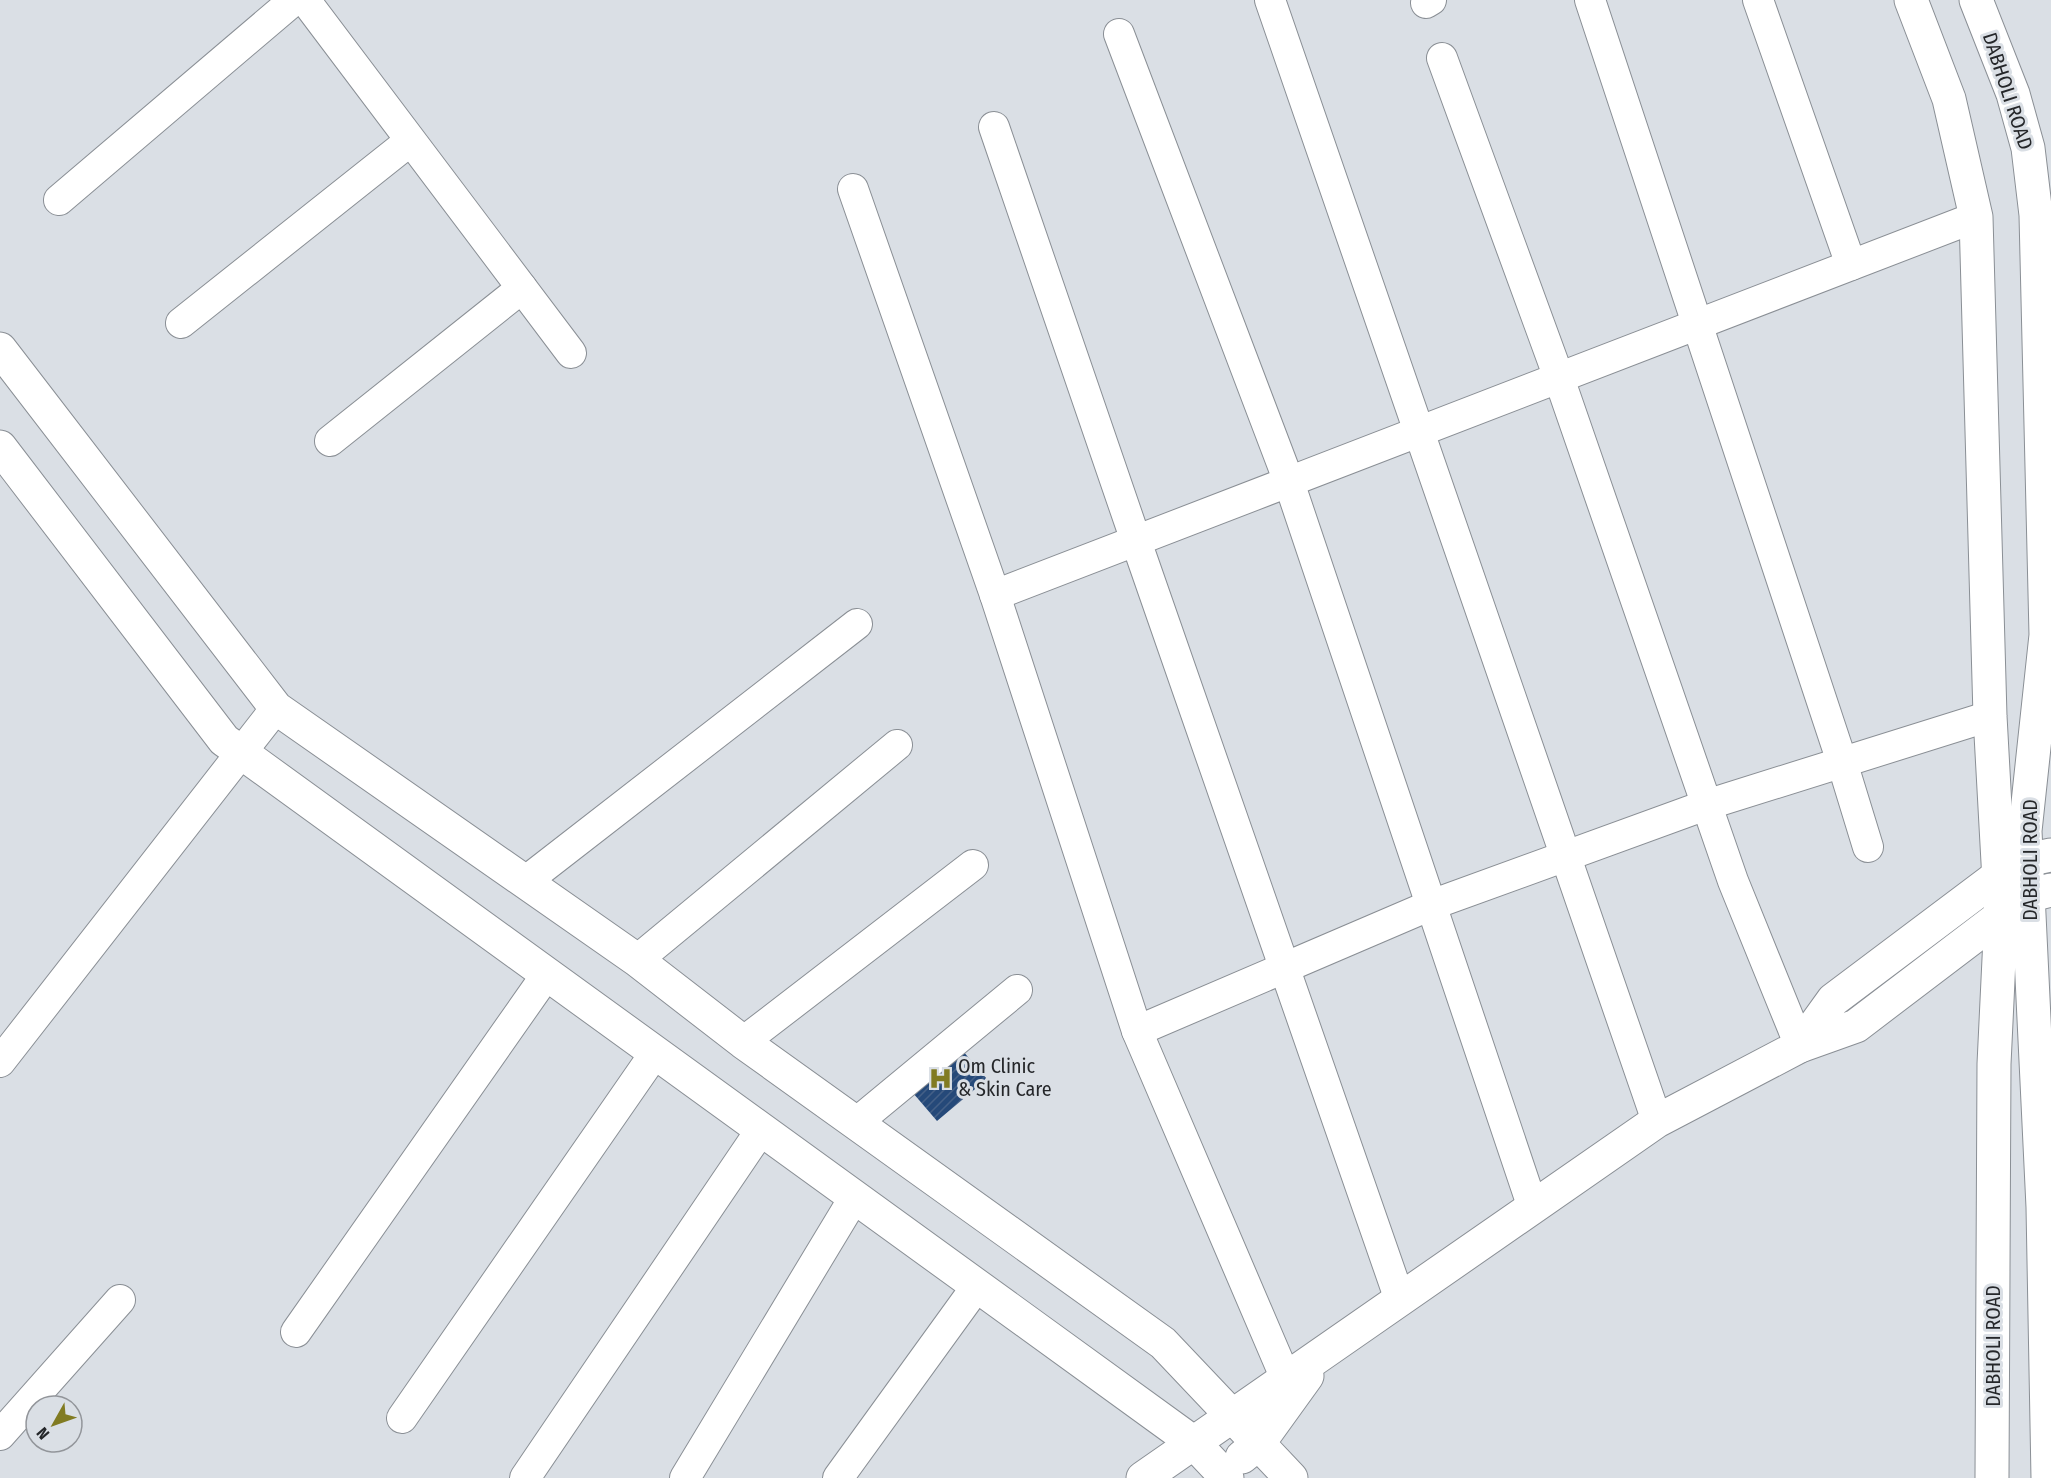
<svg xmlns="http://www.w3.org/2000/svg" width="2051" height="1478" font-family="'Fira Sans Condensed',sans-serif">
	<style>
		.building { fill: url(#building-hatch) }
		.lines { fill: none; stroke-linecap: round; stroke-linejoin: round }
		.street-casing { stroke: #8a8f95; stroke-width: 32 }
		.secondary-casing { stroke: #8a8f95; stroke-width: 35 }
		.primary-casing { stroke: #8a8f95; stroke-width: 35 }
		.street { stroke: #fff; stroke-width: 30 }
		.secondary { stroke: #fff; stroke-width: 33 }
		.primary { stroke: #fff; stroke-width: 33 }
		.labels { text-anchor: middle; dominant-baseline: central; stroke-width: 6; stroke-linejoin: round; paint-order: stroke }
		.street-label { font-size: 20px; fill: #25272a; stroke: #dadfe5 }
		.poi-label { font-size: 20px; fill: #25272a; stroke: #dadfe5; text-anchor: start }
	</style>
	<defs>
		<pattern id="building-hatch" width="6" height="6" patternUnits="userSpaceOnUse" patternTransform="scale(1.5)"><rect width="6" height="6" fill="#254979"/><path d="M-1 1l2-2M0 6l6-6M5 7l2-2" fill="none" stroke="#446087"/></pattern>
	</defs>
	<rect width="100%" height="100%" fill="#dadfe5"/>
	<!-- building -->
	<path class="building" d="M 956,1043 L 987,1079 L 937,1121 L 907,1086 Z"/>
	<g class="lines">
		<defs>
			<g id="street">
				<path d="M 305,0 L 571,353"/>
				<path d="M 1270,0 L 1657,1121"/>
				<path d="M 1590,0 L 1842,762 L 1868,847"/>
				<path d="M 1758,0 L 1851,265"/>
				<path d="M 1426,3 L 1431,0"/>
				<path d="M 1119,34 L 1289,482 L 1533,1208"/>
				<path d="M 1442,58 L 1559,378 L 1733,881 L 1800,1046"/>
				<path d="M 994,127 L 1136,541 L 1400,1300"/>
				<path d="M 853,189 L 995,595 L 1137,1031 L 1286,1379"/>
				<path d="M 59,200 L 294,0"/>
				<path d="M 181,323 L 410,141"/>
				<path d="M 330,441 L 522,288"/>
				<path d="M 995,595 L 1976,217"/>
				<path d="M 526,881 L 857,624"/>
				<path d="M 637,960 L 897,745"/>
				<path d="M 1137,1031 L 1431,905 L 1706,805 L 1990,716"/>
				<path d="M 743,1042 L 973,865"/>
				<path d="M 0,1062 L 276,708"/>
				<path d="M 856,1123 L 1017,990"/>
				<path d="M 296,1332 L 547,974"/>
				<path d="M 402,1418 L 655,1053"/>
				<path d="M 0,1435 L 120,1300"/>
				<path d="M 525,1478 L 761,1130"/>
				<path d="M 685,1478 L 854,1198"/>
				<path d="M 838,1478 L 977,1286"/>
			</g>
			<g id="secondary">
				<path d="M 0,349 L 276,708 L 637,960 L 743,1042 L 1163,1343 L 1291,1478"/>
				<path d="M 0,447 L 224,740 L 1194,1443 L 1227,1478"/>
				<path d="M 1800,1046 L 1833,1000 L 1998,876 L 2026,860 L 2051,855"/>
				<path d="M 1242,1457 L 1258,1444 L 1307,1376"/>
				<path d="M 1143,1478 L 1657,1121 L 1800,1046 L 1856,1026 L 2027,896 L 2051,890"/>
			</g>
			<g id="primary">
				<path d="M 1911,0 L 1949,99 L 1976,217 L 1990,716 L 2001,917 L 1994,1064 L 1992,1478"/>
				<path d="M 1976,0 L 2013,94 L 2028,148 L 2036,215 L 2046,635 L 2025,831 L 2043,1207 L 2048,1478"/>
			</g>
		</defs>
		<!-- street casing -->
		<use href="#street" class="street-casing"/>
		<!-- secondary casing -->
		<use href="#secondary" class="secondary-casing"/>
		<!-- primary casing -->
		<use href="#primary" class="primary-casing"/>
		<!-- street -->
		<use href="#street" class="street"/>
		<!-- secondary -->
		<use href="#secondary" class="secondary"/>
		<!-- primary -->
		<use href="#primary" class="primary"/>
	</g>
	<!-- icons -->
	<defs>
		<symbol id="hospital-bare" viewBox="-9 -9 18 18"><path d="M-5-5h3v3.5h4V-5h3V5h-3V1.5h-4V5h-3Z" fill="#817b22" stroke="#dadfe5" stroke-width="2.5" paint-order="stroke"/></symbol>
	</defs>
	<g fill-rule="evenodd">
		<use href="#hospital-bare" x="924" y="1062" width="33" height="33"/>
	</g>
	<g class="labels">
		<!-- street labels -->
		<g class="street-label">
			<text transform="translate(2008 91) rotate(72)">DABHOLI ROAD</text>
			<text transform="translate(2030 860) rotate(-90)">DABHOLI ROAD</text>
			<text transform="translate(1993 1346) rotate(-90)">DABHOLI ROAD</text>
		</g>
		<!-- poi labels -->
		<g class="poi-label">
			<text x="958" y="1066">Om Clinic<tspan x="958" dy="23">&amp; Skin Care</tspan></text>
		</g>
	</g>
	<!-- north arrow -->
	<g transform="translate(54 1424) rotate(230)"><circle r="28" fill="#dadfe5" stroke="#92959a" stroke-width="1.5"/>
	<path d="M0-4.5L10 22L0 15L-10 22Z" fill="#817b22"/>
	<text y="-9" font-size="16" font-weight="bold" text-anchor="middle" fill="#25272a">N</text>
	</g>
</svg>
